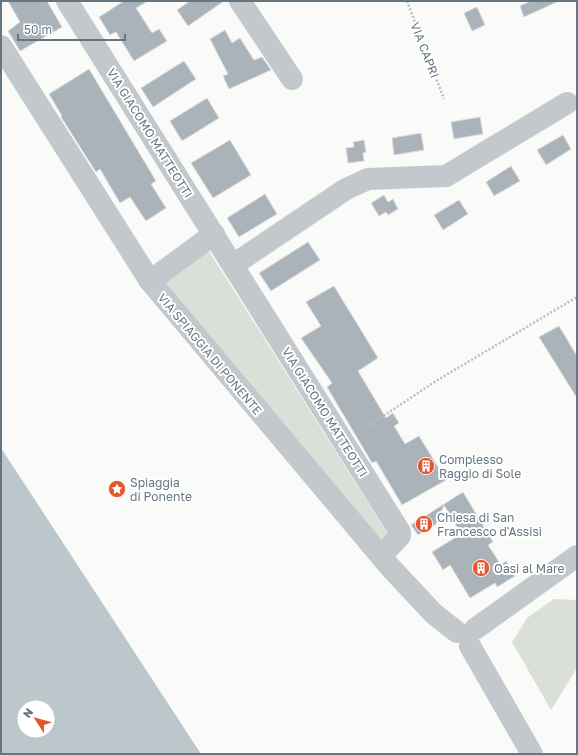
<svg xmlns="http://www.w3.org/2000/svg" width="578" height="755" font-family="'Golos Text',sans-serif">
	<style>
		.green { fill: #dadfd7 }
		.water { fill: #bbc7cb; fill-rule: evenodd }
		.building { fill: #aab3b9; stroke: #dcdcda }
		.lines { fill: none; stroke-linecap: round; stroke-linejoin: round }
		.path { stroke: #bbbfc2; stroke-width: 2.5; stroke-dasharray: 2 2; stroke-linecap: butt }
		.minor { stroke: #c3c8cc; stroke-width: 22 }
		.labels { text-anchor: middle; dominant-baseline: central; stroke-width: 4; stroke-linejoin: round; paint-order: stroke }
		.street-label { font-size: 12px; fill: #657683; stroke: #fff }
		.poi-label { font-size: 12px; fill: #657683; stroke: #fff; text-anchor: start }
	</style>
	<rect width="100%" height="100%" fill="#fafaf8"/>
	<!-- green -->
	<g class="green">
		<path d="M 207,248 L 388,534 L 380,541 L 161,282 Z"/>
		<path d="M 554,599 L 577,600 L 577,668 L 551,710 L 512,642 L 527,618 Z"/>
	</g>
	<!-- water -->
	<path class="water" d="M 1,448 L 201,754 L 1,754 ZM 24,707 L 48,707 L 48,731 L 24,731 Z"/>
	<!-- building -->
	<g class="building">
		<path d="M 8,1 L 47,1 L 62,27 L 20,51 L 8,31 L 20,22 Z"/>
		<path d="M 124,1 L 148,1 L 136,8 L 152,33 L 159,29 L 167,41 L 134,61 L 116,32 L 110,35 L 99,17 Z"/>
		<path d="M 190,1 L 224,1 L 188,26 L 177,10 Z"/>
		<path d="M 531,1 L 559,1 L 524,17 L 520,6 Z"/>
		<path d="M 477,7 L 485,25 L 472,31 L 464,13 Z"/>
		<path d="M 225,30 L 232,43 L 240,38 L 254,60 L 262,57 L 271,70 L 229,89 L 223,76 L 228,74 L 210,39 Z"/>
		<path d="M 184,61 L 196,79 L 153,107 L 141,88 Z"/>
		<path d="M 89,69 L 156,181 L 151,184 L 166,208 L 146,221 L 130,197 L 120,203 L 100,169 L 96,172 L 61,117 L 62,116 L 49,94 Z"/>
		<path d="M 207,98 L 219,118 L 182,141 L 170,121 Z"/>
		<path d="M 480,117 L 483,134 L 454,139 L 451,122 Z"/>
		<path d="M 421,133 L 424,150 L 394,155 L 392,138 Z"/>
		<path d="M 563,135 L 571,149 L 546,165 L 537,150 Z"/>
		<path d="M 230,140 L 251,175 L 213,198 L 191,163 Z"/>
		<path d="M 364,140 L 366,152 L 363,153 L 364,161 L 348,163 L 346,148 L 354,147 L 353,142 Z"/>
		<path d="M 511,166 L 520,181 L 494,196 L 486,182 Z"/>
		<path d="M 265,194 L 277,214 L 239,237 L 227,218 Z"/>
		<path d="M 384,195 L 388,202 L 393,199 L 398,209 L 388,215 L 386,212 L 379,216 L 371,203 Z"/>
		<path d="M 459,200 L 468,214 L 443,230 L 434,215 Z"/>
		<path d="M 308,242 L 320,260 L 271,291 L 259,273 Z"/>
		<path d="M 334,286 L 378,358 L 358,371 L 386,418 L 393,413 L 399,423 L 394,426 L 405,444 L 419,436 L 446,480 L 402,505 L 376,461 L 372,463 L 327,387 L 332,383 L 301,338 L 321,326 L 306,302 Z"/>
		<path d="M 559,326 L 577,356 L 577,398 L 539,337 Z"/>
		<path d="M 463,492 L 493,542 L 488,545 L 501,565 L 506,561 L 515,576 L 497,587 L 495,583 L 470,598 L 450,565 L 443,570 L 432,552 L 461,534 L 444,505 L 436,524 L 418,535 L 411,525 Z"/>
	</g>
	<g class="lines">
		<!-- path -->
		<g class="path">
			<path d="M 407,1 L 444,99"/>
			<path d="M 367,427 L 436,381 L 577,297"/>
		</g>
		<!-- minor -->
		<g class="minor">
			<path d="M 67,1 L 400,532 L 400,536 L 381,556"/>
			<path d="M 240,1 L 292,79"/>
			<path d="M 1,46 L 150,281 L 390,567 L 434,614 L 457,632"/>
			<path d="M 233,265 L 346,189 L 368,179 L 446,176 L 567,103"/>
			<path d="M 150,281 L 214,234"/>
			<path d="M 475,629 L 577,556"/>
			<path d="M 470,646 L 532,754"/>
		</g>
	</g>
	<!-- icons -->
	<defs>
		<symbol id="building-disc" viewBox="-11 -11 22 22"><circle r="9.5" fill="#e4572e" stroke="#fff"/><path d="M-4-6H4V6H1V3H-1V6H-4ZM-2.5-4.3h1.7v1.8h-1.7ZM.8-4.3h1.7v1.8H.8ZM-2.5-1h1.7V.8h-1.7ZM.8-1h1.7V.8H.8Z" fill="#fff"/></symbol>
		<symbol id="sight-disc" viewBox="-11 -11 22 22"><circle r="9.5" fill="#e4572e" stroke="#fff"/><path d="M0-6L1.8-2.2L6-1.7L2.9 1.2L3.7 5.4L0 3.3L-3.7 5.4L-2.9 1.2L-6-1.7L-1.8-2.2Z" fill="#fff"/></symbol>
	</defs>
	<g fill-rule="evenodd">
		<use href="#building-disc" x="416" y="456" width="20" height="20"/>
		<use href="#sight-disc" x="107" y="479" width="20" height="20"/>
		<use href="#building-disc" x="414" y="514" width="20" height="20"/>
		<use href="#building-disc" x="471" y="558" width="20" height="20"/>
	</g>
	<g class="labels">
		<!-- street labels -->
		<g class="street-label">
			<text transform="translate(425 50) rotate(69)">VIA CAPRI</text>
			<text transform="translate(150 133) rotate(58)">VIA GIACOMO MATTEOTTI</text>
			<text transform="translate(210 354) rotate(50)">VIA SPIAGGIA DI PONENTE</text>
			<text transform="translate(325 412) rotate(58)">VIA GIACOMO MATTEOTTI</text>
		</g>
		<!-- poi labels -->
		<g class="poi-label">
			<text x="439" y="459">Complesso<tspan x="439" dy="14">Raggio di Sole</tspan></text>
			<text x="130" y="482">Spiaggia<tspan x="130" dy="14">di Ponente</tspan></text>
			<text x="437" y="517">Chiesa di San<tspan x="437" dy="14">Francesco d'Assisi</tspan></text>
			<text x="494" y="568">Oasi al Mare</text>
		</g>
	</g>
	<!-- border -->
	<rect width="578" height="755" fill="none" stroke="#657683" stroke-width="4"/>
	<!-- north arrow -->
	<g transform="translate(36 719) rotate(306)"><circle r="19" fill="#ffffff" stroke="#c1c8cd"/>
	<path d="M0-3L7 15L0 10L-7 15Z" fill="#e4572e"/>
	<text y="-6" font-size="11" font-weight="bold" text-anchor="middle" fill="#657683">N</text>
	</g>
	<!-- scale -->
	<path d="M18 34v6h107v-6" fill="none" stroke="#657683" stroke-width="2"/>
	<text x="24" y="34" font-size="12" fill="#657683" stroke="#ffffff" stroke-width="3" paint-order="stroke">50 m</text>
</svg>
